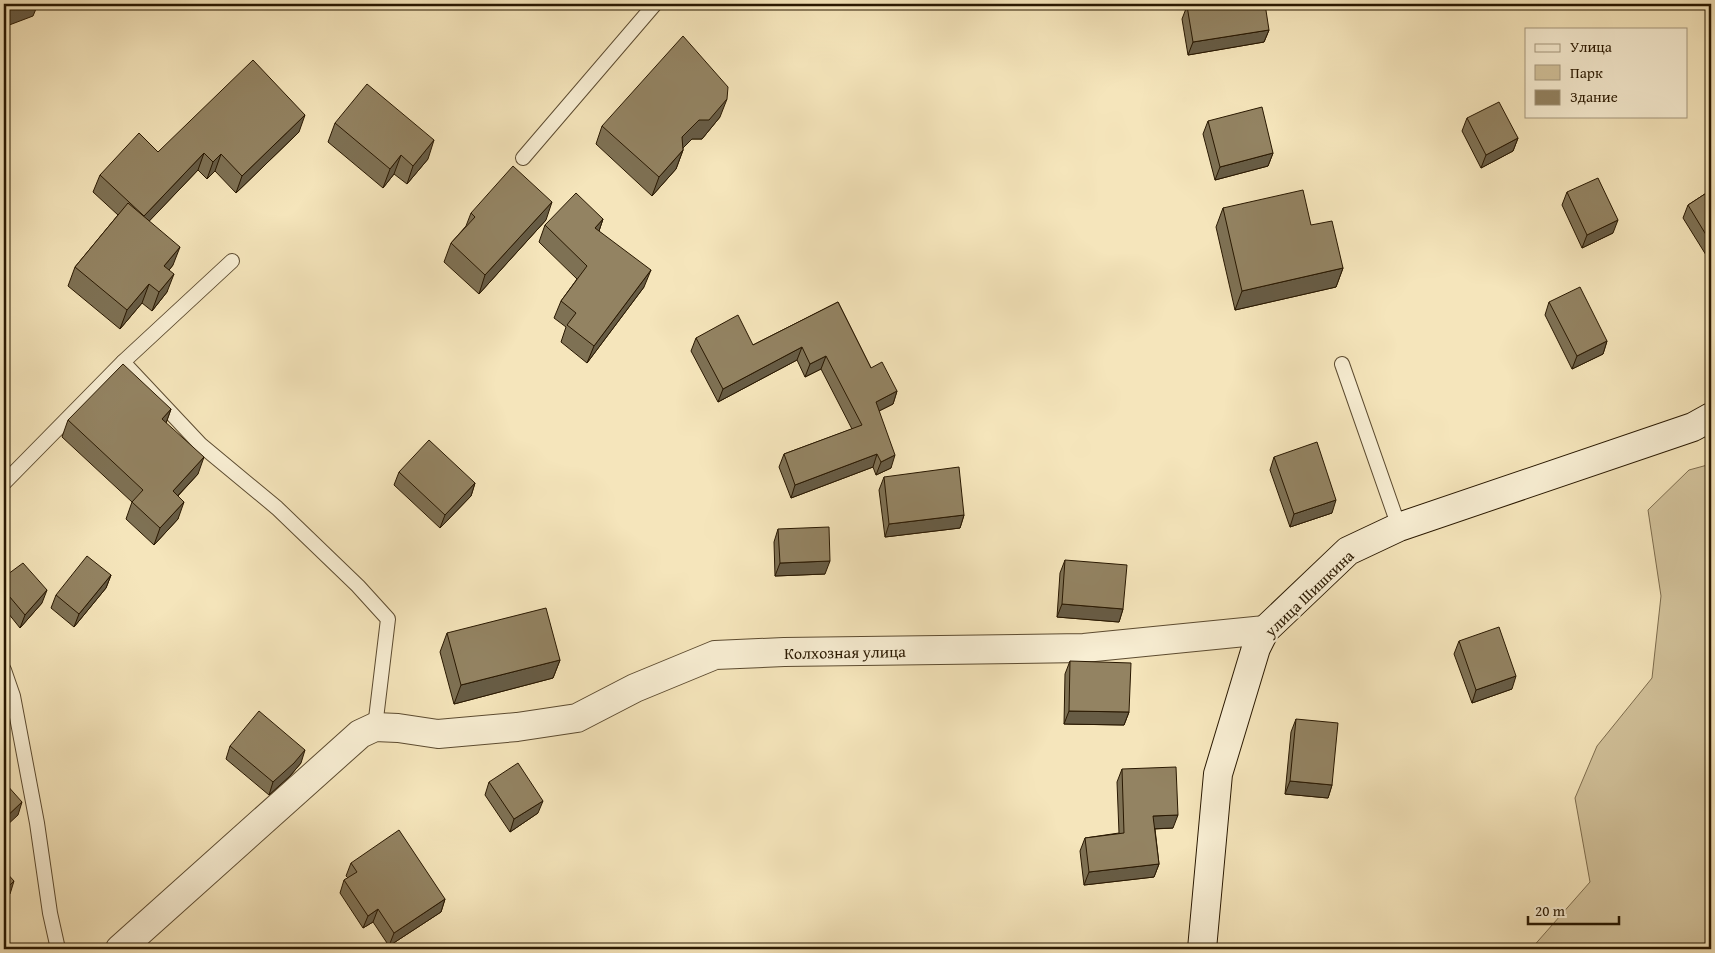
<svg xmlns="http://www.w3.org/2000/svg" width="1715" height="953" font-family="'Gentium Book Plus',serif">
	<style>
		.green { fill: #d2c29b; stroke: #7e6d4e }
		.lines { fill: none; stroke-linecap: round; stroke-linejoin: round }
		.lane-casing { stroke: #5c4b30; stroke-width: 16 }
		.street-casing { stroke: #5c4b30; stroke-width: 30 }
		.secondary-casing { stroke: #291801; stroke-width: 30 }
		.lane { stroke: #f8eed3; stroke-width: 14 }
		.street { stroke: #f8eed3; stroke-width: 28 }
		.secondary { stroke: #f8eed3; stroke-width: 28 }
		.wall { fill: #7e7154; stroke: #291801 }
		.shaded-wall { fill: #675c45; stroke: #291801 }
		.building { fill: #938362; stroke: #291801 }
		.labels { text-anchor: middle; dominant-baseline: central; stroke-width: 4.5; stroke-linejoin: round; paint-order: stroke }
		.street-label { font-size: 16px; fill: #291801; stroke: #f8eed3 }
	</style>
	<rect width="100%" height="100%" fill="#f5e5bb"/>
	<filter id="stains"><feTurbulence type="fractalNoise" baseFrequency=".004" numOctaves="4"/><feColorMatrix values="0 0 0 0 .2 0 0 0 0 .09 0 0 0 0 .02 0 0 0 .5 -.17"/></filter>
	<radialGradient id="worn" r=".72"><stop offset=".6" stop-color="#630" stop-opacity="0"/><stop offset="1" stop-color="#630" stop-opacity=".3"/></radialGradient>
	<!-- green -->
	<path class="green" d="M 1711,464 L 1711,949 L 1531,949 L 1590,882 L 1575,798 L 1597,746 L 1652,678 L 1661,596 L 1648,510 L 1689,470 Z"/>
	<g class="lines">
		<defs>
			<g id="lane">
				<path d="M 523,158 L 655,4"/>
				<path d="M 123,362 L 201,445 L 277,508 L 358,586 L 388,619 L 375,727"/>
				<path d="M 1342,364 L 1399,527"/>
				<path d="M 4,483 L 123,362 L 232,261"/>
				<path d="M 4,670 L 13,696 L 37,823 L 50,913 L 58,949"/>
			</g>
			<path id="street" d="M 120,949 L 360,734 L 375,727 L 398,728 L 438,734 L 517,727 L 577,718 L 635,688 L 715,655 L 784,652 L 1084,648 L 1265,630"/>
			<path id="secondary" d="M 1202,949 L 1218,774 L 1256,648 L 1265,630 L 1348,551 L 1399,527 L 1693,427 L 1711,417"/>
		</defs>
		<!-- lane casing -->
		<use href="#lane" class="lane-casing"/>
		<!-- street casing -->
		<use href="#street" class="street-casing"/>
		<!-- secondary casing -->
		<use href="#secondary" class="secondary-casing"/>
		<!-- lane -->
		<use href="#lane" class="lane"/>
		<!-- street -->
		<use href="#street" class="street"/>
		<!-- secondary -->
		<use href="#secondary" class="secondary"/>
	</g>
	<!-- wall -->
	<g class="wall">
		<path d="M 1187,6 L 1269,30 L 1264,42 L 1188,55 L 1182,19 Z"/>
		<path d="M 720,117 L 702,139 L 692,139 L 683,148 L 683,150 L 676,169 L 652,196 L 596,144 L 602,126 Z"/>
		<path d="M 1467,118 L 1518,138 L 1513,151 L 1481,168 L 1462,131 Z"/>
		<path d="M 1208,121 L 1273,153 L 1268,166 L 1215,180 L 1203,134 Z"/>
		<path d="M 335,123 L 428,159 L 407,184 L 394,174 L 383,188 L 328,142 Z"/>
		<path d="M 299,132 L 236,193 L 215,171 L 207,179 L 198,170 L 149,221 L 173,265 L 169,270 L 167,292 L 152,311 L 142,303 L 120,329 L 68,286 L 75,267 L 118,215 L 93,192 L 100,175 L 158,152 Z"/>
		<path d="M 1711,190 L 1711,263 L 1683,218 L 1688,205 Z"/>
		<path d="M 1567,192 L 1613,233 L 1582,248 L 1562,205 Z"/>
		<path d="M 1223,208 L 1311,225 L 1343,268 L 1336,287 L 1235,310 L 1216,227 Z"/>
		<path d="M 471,213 L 546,220 L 479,294 L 444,262 L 451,243 L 466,226 Z"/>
		<path d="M 603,219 L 599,231 L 644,287 L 587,363 L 561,342 L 566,327 L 554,318 L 561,301 L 577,279 L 539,242 L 545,225 Z"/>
		<path d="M 838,302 L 871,368 L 897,391 L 893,404 L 879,411 L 891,468 L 876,475 L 873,467 L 791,498 L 779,467 L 784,454 L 852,429 L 821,369 L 805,377 L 797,360 L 718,402 L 691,351 L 696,338 L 753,345 Z"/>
		<path d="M 1549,302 L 1607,341 L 1603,354 L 1572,369 L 1545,315 Z"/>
		<path d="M 171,409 L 166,423 L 198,474 L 178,496 L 178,519 L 154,545 L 126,519 L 132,502 L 62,437 L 68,420 Z"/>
		<path d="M 1274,457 L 1332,513 L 1290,527 L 1270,470 Z"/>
		<path d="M 399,472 L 475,483 L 471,496 L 440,528 L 394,485 Z"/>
		<path d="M 884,477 L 964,515 L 960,528 L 885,537 L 879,490 Z"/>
		<path d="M 778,529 L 825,574 L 775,576 L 774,542 Z"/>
		<path d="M 1065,560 L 1123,609 L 1119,622 L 1057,617 L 1060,573 Z"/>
		<path d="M 111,575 L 106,588 L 74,627 L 51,608 L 56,595 Z"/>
		<path d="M 4,577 L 42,603 L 20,628 L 4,608 Z"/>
		<path d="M 447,633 L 560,660 L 553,678 L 454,704 L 440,652 Z"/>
		<path d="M 1459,641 L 1512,689 L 1472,703 L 1454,654 Z"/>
		<path d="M 1070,661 L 1129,712 L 1124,725 L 1064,724 L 1065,674 Z"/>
		<path d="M 1296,719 L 1332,785 L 1328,798 L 1285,794 L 1291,732 Z"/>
		<path d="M 230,746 L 301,763 L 290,776 L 269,795 L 226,759 Z"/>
		<path d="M 1122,769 L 1173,828 L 1155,829 L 1159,864 L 1154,877 L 1084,885 L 1080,851 L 1085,838 L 1119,833 L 1117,782 Z"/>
		<path d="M 489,782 L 538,813 L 510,832 L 485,795 Z"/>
		<path d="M 351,863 L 445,899 L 441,912 L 389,946 L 373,922 L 363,928 L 340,893 L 344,880 L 348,878 L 346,876 Z"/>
	</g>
	<!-- shaded-wall -->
	<g class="shaded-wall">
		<path d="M 22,4 L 38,4 L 33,16 L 4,27 L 4,10 Z"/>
		<path d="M 1269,30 L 1264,42 L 1188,55 L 1193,42 Z"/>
		<path d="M 727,99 L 720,117 L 702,139 L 692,139 L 675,156 L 682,137 L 699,120 Z"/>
		<path d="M 305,115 L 299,132 L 236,193 L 242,176 Z"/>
		<path d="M 1518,138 L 1513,151 L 1481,168 L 1486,155 Z"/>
		<path d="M 434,140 L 428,159 L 407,184 L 413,166 Z"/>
		<path d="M 683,150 L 676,169 L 652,196 L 659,177 Z"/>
		<path d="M 204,153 L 198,170 L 137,234 L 143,217 Z"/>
		<path d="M 1273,153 L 1268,166 L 1215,180 L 1220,167 Z"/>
		<path d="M 221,154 L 215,171 L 207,179 L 213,162 Z"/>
		<path d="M 401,155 L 394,174 L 383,188 L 390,169 Z"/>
		<path d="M 552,202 L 546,220 L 479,294 L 485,275 Z"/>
		<path d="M 603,219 L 597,237 L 595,228 Z"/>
		<path d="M 1618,220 L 1613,233 L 1582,248 L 1587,235 Z"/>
		<path d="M 180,247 L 173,265 L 158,284 L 164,266 Z"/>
		<path d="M 1343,268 L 1336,287 L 1235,310 L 1242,291 Z"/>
		<path d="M 651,270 L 644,287 L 587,363 L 594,346 Z"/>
		<path d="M 174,274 L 167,292 L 152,311 L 159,292 Z"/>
		<path d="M 149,284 L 142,303 L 120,329 L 127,310 Z"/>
		<path d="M 1607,341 L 1603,354 L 1572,369 L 1577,356 Z"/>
		<path d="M 802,347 L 797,360 L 718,402 L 723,389 Z"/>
		<path d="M 826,356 L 821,369 L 805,377 L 810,364 Z"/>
		<path d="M 897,391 L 893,404 L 871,415 L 876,402 Z"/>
		<path d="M 171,409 L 165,426 L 162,419 Z"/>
		<path d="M 877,454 L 873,467 L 791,498 L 795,485 Z"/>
		<path d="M 895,455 L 891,468 L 876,475 L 881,462 Z"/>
		<path d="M 204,457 L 198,474 L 166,508 L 173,491 Z"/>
		<path d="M 475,483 L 471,496 L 440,528 L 445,515 Z"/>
		<path d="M 1336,500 L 1332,513 L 1290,527 L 1294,514 Z"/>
		<path d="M 184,502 L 178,519 L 154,545 L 160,528 Z"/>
		<path d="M 964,515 L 960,528 L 885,537 L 889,524 Z"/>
		<path d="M 830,561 L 825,574 L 775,576 L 780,563 Z"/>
		<path d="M 111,575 L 106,588 L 74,627 L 79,614 Z"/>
		<path d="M 47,590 L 42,603 L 20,628 L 25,615 Z"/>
		<path d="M 1062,604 L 1123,609 L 1119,622 L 1057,617 Z"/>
		<path d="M 560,660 L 553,678 L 454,704 L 461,685 Z"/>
		<path d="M 1516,676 L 1512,689 L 1472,703 L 1476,690 Z"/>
		<path d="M 1069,711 L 1129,712 L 1124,725 L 1064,724 Z"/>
		<path d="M 305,750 L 301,763 L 290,776 L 269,795 L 273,782 Z"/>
		<path d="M 1290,781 L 1332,785 L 1328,798 L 1285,794 Z"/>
		<path d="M 543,801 L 538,813 L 510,832 L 514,819 Z"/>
		<path d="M 22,802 L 18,815 L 4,828 L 4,819 Z"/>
		<path d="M 1178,815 L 1173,828 L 1148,829 L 1153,816 Z"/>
		<path d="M 1159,864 L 1154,877 L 1084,885 L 1089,872 Z"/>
		<path d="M 14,881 L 10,894 L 4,900 L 4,891 Z"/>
		<path d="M 445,899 L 441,912 L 389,946 L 394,933 Z"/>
		<path d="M 378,909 L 373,922 L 363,928 L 368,916 Z"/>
	</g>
	<!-- building -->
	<g class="building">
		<path d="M 4,4 L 22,4 L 4,10 Z"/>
		<path d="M 1199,4 L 1265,4 L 1269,30 L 1193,42 L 1187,6 Z"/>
		<path d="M 683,36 L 728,87 L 727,99 L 709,120 L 699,120 L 682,137 L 683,150 L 659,177 L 602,126 Z"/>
		<path d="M 253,60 L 305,115 L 242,176 L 221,154 L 213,162 L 204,153 L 144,216 L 100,175 L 139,133 L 158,152 Z"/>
		<path d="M 367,84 L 434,140 L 413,166 L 401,155 L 390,169 L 335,123 Z"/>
		<path d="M 1499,102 L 1518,138 L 1486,155 L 1467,118 Z"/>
		<path d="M 1262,107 L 1273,153 L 1220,167 L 1208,121 Z"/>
		<path d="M 513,166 L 552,202 L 485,275 L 451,243 L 475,217 L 471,213 Z"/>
		<path d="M 1598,178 L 1618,220 L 1587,235 L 1567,192 Z"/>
		<path d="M 1303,190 L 1311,225 L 1332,221 L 1343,268 L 1242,291 L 1223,208 Z"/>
		<path d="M 1711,190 L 1711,243 L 1688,205 Z"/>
		<path d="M 576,193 L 603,219 L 595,228 L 651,270 L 594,346 L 567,325 L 576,313 L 561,301 L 587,266 L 545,225 Z"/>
		<path d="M 128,203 L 180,247 L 164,266 L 174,274 L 159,292 L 149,284 L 127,310 L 75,267 Z"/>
		<path d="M 1580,287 L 1607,341 L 1577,356 L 1549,302 Z"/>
		<path d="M 838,302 L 871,368 L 882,362 L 897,391 L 876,402 L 895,455 L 881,462 L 877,454 L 795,485 L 784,454 L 862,425 L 826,356 L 810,364 L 802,347 L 723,389 L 696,338 L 738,315 L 753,345 Z"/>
		<path d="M 123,364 L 171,409 L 162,419 L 204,457 L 173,491 L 184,502 L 160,528 L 132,502 L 143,490 L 68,420 Z"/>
		<path d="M 429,440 L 475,483 L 445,515 L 399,472 Z"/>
		<path d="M 1317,442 L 1336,500 L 1294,514 L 1274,457 Z"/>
		<path d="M 959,467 L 964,515 L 889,524 L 884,477 Z"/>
		<path d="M 829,527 L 830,561 L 780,563 L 778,529 Z"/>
		<path d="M 87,556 L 111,575 L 79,614 L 56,595 Z"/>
		<path d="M 1065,560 L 1127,565 L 1123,609 L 1062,604 Z"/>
		<path d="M 23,563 L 47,590 L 25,615 L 4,590 L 4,577 Z"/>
		<path d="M 546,608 L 560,660 L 461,685 L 447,633 Z"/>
		<path d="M 1499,627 L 1516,676 L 1476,690 L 1459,641 Z"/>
		<path d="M 1070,661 L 1131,663 L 1129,712 L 1069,711 Z"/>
		<path d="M 259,711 L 305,750 L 294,763 L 273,782 L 230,746 Z"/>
		<path d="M 1296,719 L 1338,723 L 1332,785 L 1290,781 Z"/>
		<path d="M 518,763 L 543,801 L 514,819 L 489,782 Z"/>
		<path d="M 1176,767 L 1178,815 L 1153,816 L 1159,864 L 1089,872 L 1085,838 L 1124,833 L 1122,769 Z"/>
		<path d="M 6,784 L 22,802 L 4,819 L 4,786 Z"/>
		<path d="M 399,830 L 445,899 L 394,933 L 378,909 L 368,916 L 344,880 L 357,872 L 351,863 Z"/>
		<path d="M 4,870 L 14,881 L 4,891 Z"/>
	</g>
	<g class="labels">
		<!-- street labels -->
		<g class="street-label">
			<text transform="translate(1309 593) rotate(-44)">улица Шишкина</text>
			<text transform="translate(845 652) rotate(-1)">Колхозная улица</text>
		</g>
	</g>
	<!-- margin -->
	<rect width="1715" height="953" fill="none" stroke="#f5e5bb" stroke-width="20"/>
	<rect x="5" y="5" width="1705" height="943" fill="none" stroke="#291801" stroke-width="2.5"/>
	<rect x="10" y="10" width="1695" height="933" fill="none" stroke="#291801"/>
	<!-- legend -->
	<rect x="1525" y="28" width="162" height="90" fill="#f8eed3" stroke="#a5987f"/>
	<rect x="1535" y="44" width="25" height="8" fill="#f8eed3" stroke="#a5987f"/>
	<text x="1570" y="52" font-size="15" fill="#291801">Улица</text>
	<rect x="1535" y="65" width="25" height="15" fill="#d2c29b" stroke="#a5987f"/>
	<text x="1570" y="78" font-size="15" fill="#291801">Парк</text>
	<rect x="1535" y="90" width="25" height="15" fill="#938362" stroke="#a5987f"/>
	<text x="1570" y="102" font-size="15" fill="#291801">Здание</text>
	<!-- scale -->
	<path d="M1528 916v8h91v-8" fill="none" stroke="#291801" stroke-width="2.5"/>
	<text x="1535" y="916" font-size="15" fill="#291801" stroke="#f8eed3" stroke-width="4" paint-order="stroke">20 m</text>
	<rect width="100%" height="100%" filter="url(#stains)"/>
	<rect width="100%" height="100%" fill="url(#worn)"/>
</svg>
